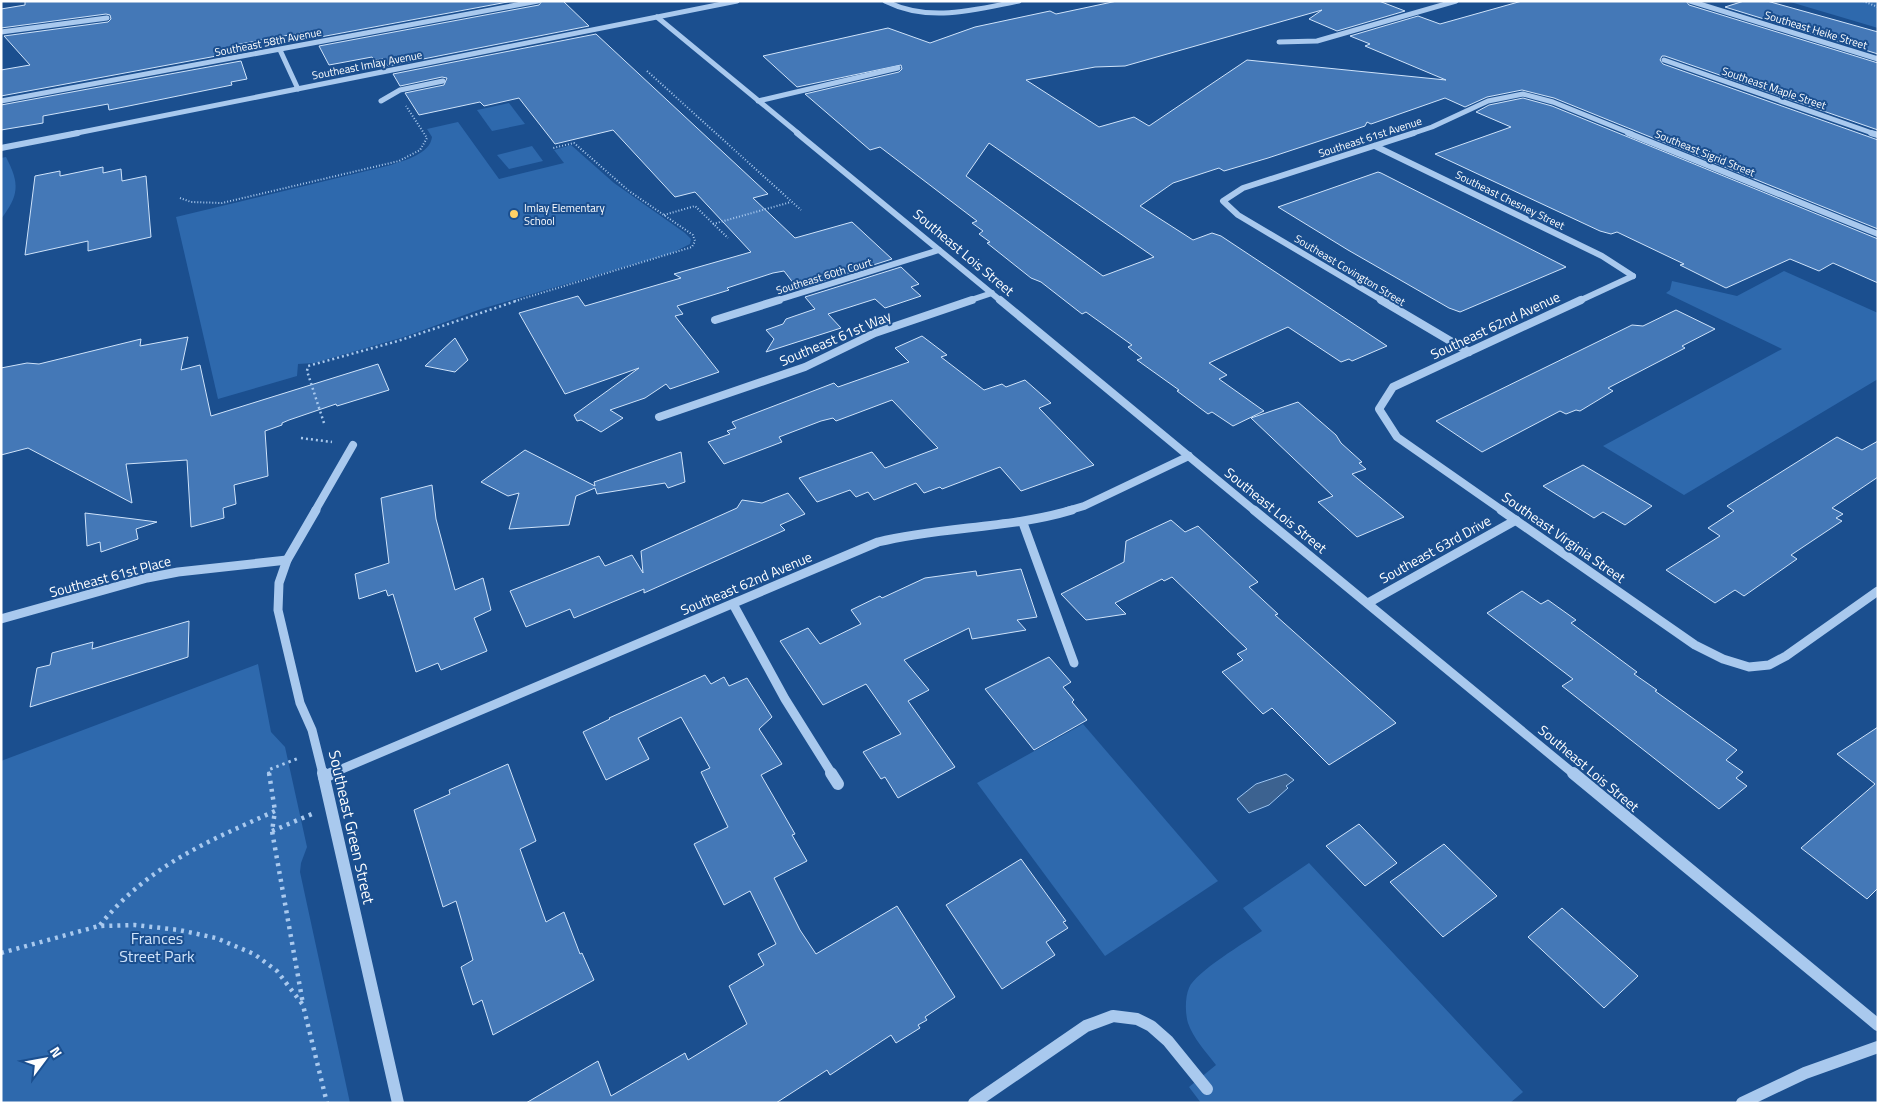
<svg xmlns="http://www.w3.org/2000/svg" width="1879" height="1104" font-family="'Titillium Web',sans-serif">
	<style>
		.green { fill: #2e69ad }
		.water { fill: #3c6290; stroke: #9cc4f0 }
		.building { fill: #4478b7; stroke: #cfe3fa; fill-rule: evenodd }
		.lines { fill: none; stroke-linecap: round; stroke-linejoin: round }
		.path-far3 { stroke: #a9c9ee; stroke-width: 2; stroke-dasharray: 1 2; stroke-linecap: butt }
		.path-far2 { stroke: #a9c9ee; stroke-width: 2.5; stroke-dasharray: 2 3; stroke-linecap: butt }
		.path-far1 { stroke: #a9c9ee; stroke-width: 3; stroke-dasharray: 2.5 4; stroke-linecap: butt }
		.path { stroke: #a9c9ee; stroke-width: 4.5; stroke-dasharray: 3 5; stroke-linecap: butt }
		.minor-far4 { stroke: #a9c9ee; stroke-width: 5 }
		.minor-far3 { stroke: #a9c9ee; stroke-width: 6 }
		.minor-far2 { stroke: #a9c9ee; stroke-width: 8 }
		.minor-far1 { stroke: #a9c9ee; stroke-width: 9 }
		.minor { stroke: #a9c9ee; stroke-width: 12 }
		.poi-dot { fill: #ffd166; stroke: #1b4f8f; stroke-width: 2 }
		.labels { text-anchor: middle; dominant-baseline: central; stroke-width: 4; stroke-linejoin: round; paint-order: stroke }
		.far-street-label { font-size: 11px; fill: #fff; stroke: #1b4f8f }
		.far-poi-label { font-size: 11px; fill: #fff; stroke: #1b4f8f; text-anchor: start }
		.street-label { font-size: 14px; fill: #fff; stroke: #1b4f8f }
		.near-street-label { font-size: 16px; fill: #fff; stroke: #1b4f8f }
		.near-park-label { font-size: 16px; fill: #cfe3fa; stroke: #1b4f8f }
	</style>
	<rect width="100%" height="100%" fill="#1b4f8f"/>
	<!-- green -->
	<g class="green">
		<path d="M 1787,1 L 1878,1 L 1878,28 Z"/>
		<path d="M 509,103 L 525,124 L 492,131 L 477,110 Z"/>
		<path d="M 458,122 L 499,179 L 564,163 L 554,150 L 571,145 L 614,183 L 685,233 L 691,239 L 690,244 L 672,253 L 481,309 L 404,337 L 314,363 L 298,364 L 297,376 L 218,399 L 176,217 L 391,165 C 405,160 430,154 432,137 L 427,129 Z"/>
		<path d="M 532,146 L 543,161 L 509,169 L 497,155 Z"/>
		<path d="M 6,157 C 20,184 19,195 1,219 L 1,158 Z"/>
		<path d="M 1784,271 L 1878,313 L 1878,379 L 1684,495 L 1603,446 L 1782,349 L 1666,293 L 1670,290 L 1672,281 L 1737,296 Z"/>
		<path d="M 258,664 L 271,732 L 285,747 L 307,847 L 301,863 L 300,872 L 350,1103 L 1,1103 L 1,761 Z"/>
		<path d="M 1083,724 L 1218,881 L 1105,956 L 977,783 Z"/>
		<path d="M 1309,863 L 1523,1092 L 1510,1103 L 1201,1103 L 1189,1087 L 1216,1065 C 1206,1052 1193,1038 1188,1023 C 1185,1013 1185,997 1189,988 C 1195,972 1246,942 1262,931 L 1243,908 Z"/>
	</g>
	<!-- water -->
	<path class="water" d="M 1286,774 L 1294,780 L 1286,786 L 1288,788 L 1269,805 L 1249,813 L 1237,799 L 1256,784 Z"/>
	<!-- building -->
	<g class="building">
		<path d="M 25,1 L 513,1 L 315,38 L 311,31 L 235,45 L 238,52 L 1,96 L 1,70 L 30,65 L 4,36 L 108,22 L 111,19 L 110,15 L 106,14 L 1,28 L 1,9 L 25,5 Z"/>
		<path d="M 542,1 L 563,1 L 589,26 L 388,66 L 383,59 L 374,60 L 372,57 L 329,65 L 319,46 L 539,5 Z"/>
		<path d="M 1117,1 L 1379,1 L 1405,11 L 1337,31 L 1309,19 L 1322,10 L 1125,66 L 1095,67 L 1026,80 L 1099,127 L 1134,117 L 1149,126 L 1247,60 L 1446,80 L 1365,46 L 1370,44 L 1350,36 L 1418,16 L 1440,24 L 1522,1 L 1686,1 L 1689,5 L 1878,63 L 1878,130 L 1665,56 L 1662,56 L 1660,60 L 1663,64 L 1878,140 L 1878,229 L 1554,98 L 1522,90 L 1487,97 L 1465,107 L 1445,98 L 1371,124 L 1367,122 L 1365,126 L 1268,158 L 1224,171 L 1219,168 L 1173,183 L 1140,206 L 1193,240 L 1212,233 L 1221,236 L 1387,346 L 1352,361 L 1349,359 L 1341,362 L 1288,327 L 1209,363 L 1227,375 L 1219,379 L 1264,411 L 1233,426 L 1212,412 L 1208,414 L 1177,391 L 1179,390 L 1137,360 L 1142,358 L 1128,347 L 1132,345 L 1086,312 L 1082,314 L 1041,282 L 1031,278 L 987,243 L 990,242 L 979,234 L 983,231 L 972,223 L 977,221 L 880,147 L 870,150 L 805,94 L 899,72 L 902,69 L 901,65 L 797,87 L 763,56 L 888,28 L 930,43 L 975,27 L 1050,11 L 1056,14 ZM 989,143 L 1154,257 L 1103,276 L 966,176 Z"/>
		<path d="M 1744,1 L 1767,1 L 1878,32 L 1878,54 L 1725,7 Z"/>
		<path d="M 596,34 L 768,194 L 753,198 L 795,238 L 852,222 L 892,259 L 798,289 L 784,271 L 773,273 L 727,288 L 729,290 L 677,306 L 683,314 L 675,316 L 719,372 L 670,389 L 666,384 L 645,398 L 610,410 L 623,418 L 601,432 L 581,420 L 577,421 L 574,415 L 639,368 L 565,394 L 519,313 L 578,296 L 585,306 L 681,278 L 674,274 L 751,252 L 695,192 L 675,197 L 613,130 L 555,144 L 519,98 L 484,106 L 480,102 L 419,115 L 405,93 L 444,85 L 447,78 L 442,77 L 400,86 L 393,74 Z"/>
		<path d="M 241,61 L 247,79 L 231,82 L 232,85 L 109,110 L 108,104 L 43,116 L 43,123 L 1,130 L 1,105 Z"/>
		<path d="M 1523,98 L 1552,106 L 1878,239 L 1878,283 L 1833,263 L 1819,271 L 1790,259 L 1726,288 L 1680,265 L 1684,264 L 1617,232 L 1611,234 L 1600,231 L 1435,154 L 1511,127 L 1476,112 L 1489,105 Z"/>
		<path d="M 103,167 L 103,173 L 121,169 L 122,181 L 146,176 L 151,237 L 88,251 L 88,241 L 25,255 L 35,176 L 60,171 L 60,176 Z"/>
		<path d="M 1378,172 L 1381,173 L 1566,267 L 1460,312 L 1449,308 L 1348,250 L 1278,207 Z"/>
		<path d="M 901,267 L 919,284 L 911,287 L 921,296 L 885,308 L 875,299 L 828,314 L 841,328 L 766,352 L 774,339 L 766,330 L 783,324 L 786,319 L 815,309 L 805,297 Z"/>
		<path d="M 1676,310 L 1715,329 L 1682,346 L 1685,348 L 1608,388 L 1613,391 L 1580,411 L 1576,410 L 1566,414 L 1560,411 L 1482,452 L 1436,421 L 1632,325 L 1643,326 Z"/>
		<path d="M 922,336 L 947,355 L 941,357 L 984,390 L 1002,384 L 1006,387 L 1025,380 L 1051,403 L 1039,408 L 1094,465 L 1021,491 L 1000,467 L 942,489 L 940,487 L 924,493 L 916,483 L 874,500 L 868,492 L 856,497 L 850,490 L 817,502 L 799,478 L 872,452 L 885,468 L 938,448 L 892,400 L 836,421 L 833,418 L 821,421 L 779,437 L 782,442 L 724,464 L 708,442 L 730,434 L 727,431 L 736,428 L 732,422 L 834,383 L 838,387 L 909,362 L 895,348 Z"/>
		<path d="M 188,337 L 181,370 L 200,365 L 211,416 L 378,364 L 389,390 L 337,406 L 336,404 L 289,420 L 282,423 L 282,425 L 265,431 L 268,476 L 234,485 L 236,504 L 223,508 L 224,518 L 191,527 L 187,460 L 126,464 L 132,503 L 28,448 L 1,455 L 1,368 L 27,363 L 39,364 L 141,339 L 140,346 Z"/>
		<path d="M 455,338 L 468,360 L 455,372 L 425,366 Z"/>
		<path d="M 1298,402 L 1336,435 L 1341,443 L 1362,462 L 1359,463 L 1366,469 L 1352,474 L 1404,517 L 1357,537 L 1318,502 L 1333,496 L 1251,418 Z"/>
		<path d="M 1837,437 L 1862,450 L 1878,441 L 1878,477 L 1832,508 L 1843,514 L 1836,518 L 1842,521 L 1791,555 L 1797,559 L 1744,596 L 1735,590 L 1715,603 L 1666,570 L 1720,536 L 1708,528 L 1734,511 L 1727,506 Z"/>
		<path d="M 525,450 L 595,486 L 594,482 L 681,452 L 685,482 L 668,488 L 665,483 L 597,494 L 595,488 L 576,496 L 569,525 L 509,529 L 519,493 L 508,496 L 481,482 Z"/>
		<path d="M 1583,465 L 1652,506 L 1625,525 L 1603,512 L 1594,518 L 1543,486 Z"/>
		<path d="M 432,485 L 436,519 L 455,590 L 483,578 L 491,610 L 474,618 L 487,651 L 441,670 L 438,663 L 416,672 L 393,594 L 388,596 L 386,590 L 359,599 L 355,574 L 389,563 L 381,498 Z"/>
		<path d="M 788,493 L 805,514 L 780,525 L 785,530 L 644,593 L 644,589 L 574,618 L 570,609 L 526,627 L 510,591 L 599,556 L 605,566 L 632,555 L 643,573 L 641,551 L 737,508 L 742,500 L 762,503 Z"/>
		<path d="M 85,513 L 134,519 L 157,522 L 136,529 L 138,539 L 101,552 L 100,542 L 87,546 Z"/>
		<path d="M 1171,520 L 1185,532 L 1198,526 L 1258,582 L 1249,587 L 1278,614 L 1275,615 L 1396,723 L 1329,765 L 1272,708 L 1263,714 L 1222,672 L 1243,660 L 1237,654 L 1247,649 L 1172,577 L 1164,581 L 1162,579 L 1115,603 L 1126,614 L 1086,620 L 1061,594 L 1124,562 L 1126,541 Z"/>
		<path d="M 1021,569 L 1037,617 L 1017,620 L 1026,630 L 972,639 L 969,628 L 904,660 L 929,690 L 908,701 L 955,767 L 898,798 L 885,777 L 881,779 L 863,752 L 901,734 L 866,684 L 823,705 L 780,641 L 808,628 L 820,644 L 861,624 L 851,610 L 880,596 L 882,598 L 925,578 L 976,571 L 977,576 Z"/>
		<path d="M 1522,591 L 1541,604 L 1548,600 L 1576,620 L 1571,623 L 1637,672 L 1634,674 L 1657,690 L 1655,691 L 1737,750 L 1726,760 L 1743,772 L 1736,778 L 1747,786 L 1719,809 L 1562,686 L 1573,679 L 1487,613 Z"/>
		<path d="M 189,621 L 188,657 L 30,707 L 37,668 L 50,665 L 52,653 L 93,642 L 92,649 Z"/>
		<path d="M 1049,657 L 1071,682 L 1063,687 L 1074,700 L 1072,702 L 1087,720 L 1034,750 L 985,689 Z"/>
		<path d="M 705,675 L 711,684 L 724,677 L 729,686 L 747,678 L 772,717 L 759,729 L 782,764 L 761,775 L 795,834 L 792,835 L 807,861 L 774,878 L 800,930 L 816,954 L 897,906 L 955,997 L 925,1017 L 927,1020 L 918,1025 L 920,1028 L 896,1043 L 891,1035 L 830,1075 L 827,1070 L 776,1103 L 526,1103 L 598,1061 L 611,1096 L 685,1053 L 688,1060 L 747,1024 L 729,986 L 764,965 L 758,954 L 776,944 L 750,891 L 724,905 L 694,844 L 728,827 L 701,772 L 710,768 L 681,717 L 638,738 L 649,759 L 606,780 L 583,732 L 610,719 L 609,718 Z"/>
		<path d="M 1878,727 L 1878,888 L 1867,899 L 1801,848 L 1875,784 L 1837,754 Z"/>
		<path d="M 508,764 L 536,841 L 520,849 L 546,922 L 564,912 L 580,954 L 582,953 L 594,980 L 493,1035 L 482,1000 L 473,1005 L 461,967 L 473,960 L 456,901 L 443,907 L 414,810 L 450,794 L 449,790 Z"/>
		<path d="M 1359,824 L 1397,863 L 1365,886 L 1326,846 Z"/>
		<path d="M 1444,844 L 1497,896 L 1443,937 L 1390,882 Z"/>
		<path d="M 1021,859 L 1066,921 L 1063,922 L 1068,928 L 1046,942 L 1055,955 L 1002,989 L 946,905 Z"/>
		<path d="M 1562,908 L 1638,976 L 1604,1008 L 1528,937 Z"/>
	</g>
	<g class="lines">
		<!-- path-far3 -->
		<g class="path-far3">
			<path d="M 1863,1 L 1878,7"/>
			<path d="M 647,71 L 801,210"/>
			<path d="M 180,198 L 191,202 L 222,203 L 399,161 L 420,150 L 427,138 L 406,106"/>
			<path d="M 664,215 L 695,206 L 728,238"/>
			<path d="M 713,224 L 791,202"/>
			<path d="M 515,301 L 692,247 L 695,241 L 693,235 L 629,191 L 574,143 L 553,148"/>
		</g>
		<!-- path-far2 -->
		<g class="path-far2">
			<path d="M 324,423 L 307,371 L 308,366 L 398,341 L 519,300"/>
			<path d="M 301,438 L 332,442"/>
		</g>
		<!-- path-far1 -->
		<path class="path-far1" d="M 269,774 L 268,770 L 299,758"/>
		<!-- path -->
		<g class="path">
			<path d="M 269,773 L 275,811"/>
			<path d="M 272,831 L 312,814"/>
			<path d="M 100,925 C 149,865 207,842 275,811 L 272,831 L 303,1004"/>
			<path d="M 1,953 L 99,926 L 135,925 L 179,930 L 216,938 L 254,954 L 277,971 L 303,1005 L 327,1103"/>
		</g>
		<!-- minor-far4 -->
		<g class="minor-far4">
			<path d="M 885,1 C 929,23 973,10 1019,1"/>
			<path d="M 1690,1 L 1878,59"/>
			<path d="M 657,17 L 799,134"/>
			<path d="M 1,32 L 107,18"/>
			<path d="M 1279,42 L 1317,41 L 1456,1"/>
			<path d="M 280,50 L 298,89"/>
			<path d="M 1664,60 L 1875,134"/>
			<path d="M 1,101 L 538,1"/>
			<path d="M 381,101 L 400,90 L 443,81"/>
			<path d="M 758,101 L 898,68"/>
			<path d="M 72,134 L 737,1"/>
			<path d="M 1411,134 L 1432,127 L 1488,101 L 1523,94 L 1553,102 L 1632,134"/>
		</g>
		<!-- minor-far3 -->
		<g class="minor-far3">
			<path d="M 797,133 L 1001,301"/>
			<path d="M 1628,133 L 1878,234"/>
			<path d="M 1871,133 L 1878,135"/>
			<path d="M 1375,146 L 1602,256 L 1633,276"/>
			<path d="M 1,148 L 78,133"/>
			<path d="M 775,301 L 939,250"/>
			<path d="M 968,301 L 992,293"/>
			<path d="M 1383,301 L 1238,215 L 1223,201 L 1243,188 L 1414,133"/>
			<path d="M 1579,301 L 1633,276"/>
		</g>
		<!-- minor-far2 -->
		<g class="minor-far2">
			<path d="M 1000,300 L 1255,511"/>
			<path d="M 1381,300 L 1469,352"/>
			<path d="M 715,320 L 779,300"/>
			<path d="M 659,417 L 805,367 L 875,333 L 972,300"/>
			<path d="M 315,511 L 353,445"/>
			<path d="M 1067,511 L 1084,506 L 1189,456"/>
			<path d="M 1503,511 L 1397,437 L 1379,409 L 1393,387 L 1581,300"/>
		</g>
		<!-- minor-far1 -->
		<g class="minor-far1">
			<path d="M 316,510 L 287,560 L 279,583 L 278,610 L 300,703 L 312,730 L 323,774"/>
			<path d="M 1254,510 L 1574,774"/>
			<path d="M 1501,510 L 1695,645 L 1723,659 L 1749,667 L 1769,665 L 1786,656 L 1878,591"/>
			<path d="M 1023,523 L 1074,663"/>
			<path d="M 1368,603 L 1516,520"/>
			<path d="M 733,604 L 785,699 L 832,774"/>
			<path d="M 1,619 L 147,578 L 178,572 L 287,560"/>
			<path d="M 330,774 L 878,542 C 942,526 1009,529 1072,510"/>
		</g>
		<!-- minor -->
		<g class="minor">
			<path d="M 323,773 L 398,1103"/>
			<path d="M 831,773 L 838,784"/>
			<path d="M 1573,773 L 1878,1025"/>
			<path d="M 324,777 L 333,773"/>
			<path d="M 974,1103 L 1086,1026 L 1113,1016 L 1137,1019 L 1151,1026 L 1168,1041 L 1207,1089"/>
			<path d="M 1742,1103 L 1805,1073 L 1878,1047"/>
		</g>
	</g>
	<!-- markers -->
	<circle class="poi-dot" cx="514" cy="214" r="5"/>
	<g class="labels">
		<!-- far-street labels -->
		<g class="far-street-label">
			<text transform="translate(1816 30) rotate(17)">Southeast Heike Street</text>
			<text transform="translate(268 42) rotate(-11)">Southeast 58th Avenue</text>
			<text transform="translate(367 65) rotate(-11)">Southeast Imlay Avenue</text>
			<text transform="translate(1774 88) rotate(19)">Southeast Maple Street</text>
			<text transform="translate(1370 137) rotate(-18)">Southeast 61st Avenue</text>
			<text transform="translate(1705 153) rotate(22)">Southeast Sigrid Street</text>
			<text transform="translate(1510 200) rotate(26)">Southeast Chesney Street</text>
			<text transform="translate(1350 270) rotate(31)">Southeast Covington Street</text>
			<text transform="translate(824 276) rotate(-17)">Southeast 60th Court</text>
		</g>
		<!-- far-poi labels -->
		<g class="far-poi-label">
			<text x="524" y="208">Imlay Elementary<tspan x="524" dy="13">School</tspan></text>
		</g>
		<!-- street labels -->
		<g class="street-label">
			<text transform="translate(964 252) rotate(40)">Southeast Lois Street</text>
			<text transform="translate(1495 325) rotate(-25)">Southeast 62nd Avenue</text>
			<text transform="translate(835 338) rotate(-23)">Southeast 61st Way</text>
			<text transform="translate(1276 510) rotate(39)">Southeast Lois Street</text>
			<text transform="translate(1564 537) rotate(35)">Southeast Virginia Street</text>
			<text transform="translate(1435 549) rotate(-29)">Southeast 63rd Drive</text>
			<text transform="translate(110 576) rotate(-15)">Southeast 61st Place</text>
			<text transform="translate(746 583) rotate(-23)">Southeast 62nd Avenue</text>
			<text transform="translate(1589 768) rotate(40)">Southeast Lois Street</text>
		</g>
		<!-- near-street labels -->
		<g class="near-street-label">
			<text transform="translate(352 827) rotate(77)">Southeast Green Street</text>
		</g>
		<!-- near-park labels -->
		<g class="near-park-label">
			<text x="157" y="938">Frances<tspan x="157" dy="18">Street Park</tspan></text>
		</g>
	</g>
	<!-- border -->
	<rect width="1879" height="1104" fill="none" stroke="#ffffff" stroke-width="5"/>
	<!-- north arrow -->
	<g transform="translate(45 1059) rotate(58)" stroke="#1b4f8f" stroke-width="4" paint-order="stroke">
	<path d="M0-4L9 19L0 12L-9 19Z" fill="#ffffff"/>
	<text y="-8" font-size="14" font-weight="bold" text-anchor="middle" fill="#ffffff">N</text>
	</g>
</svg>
